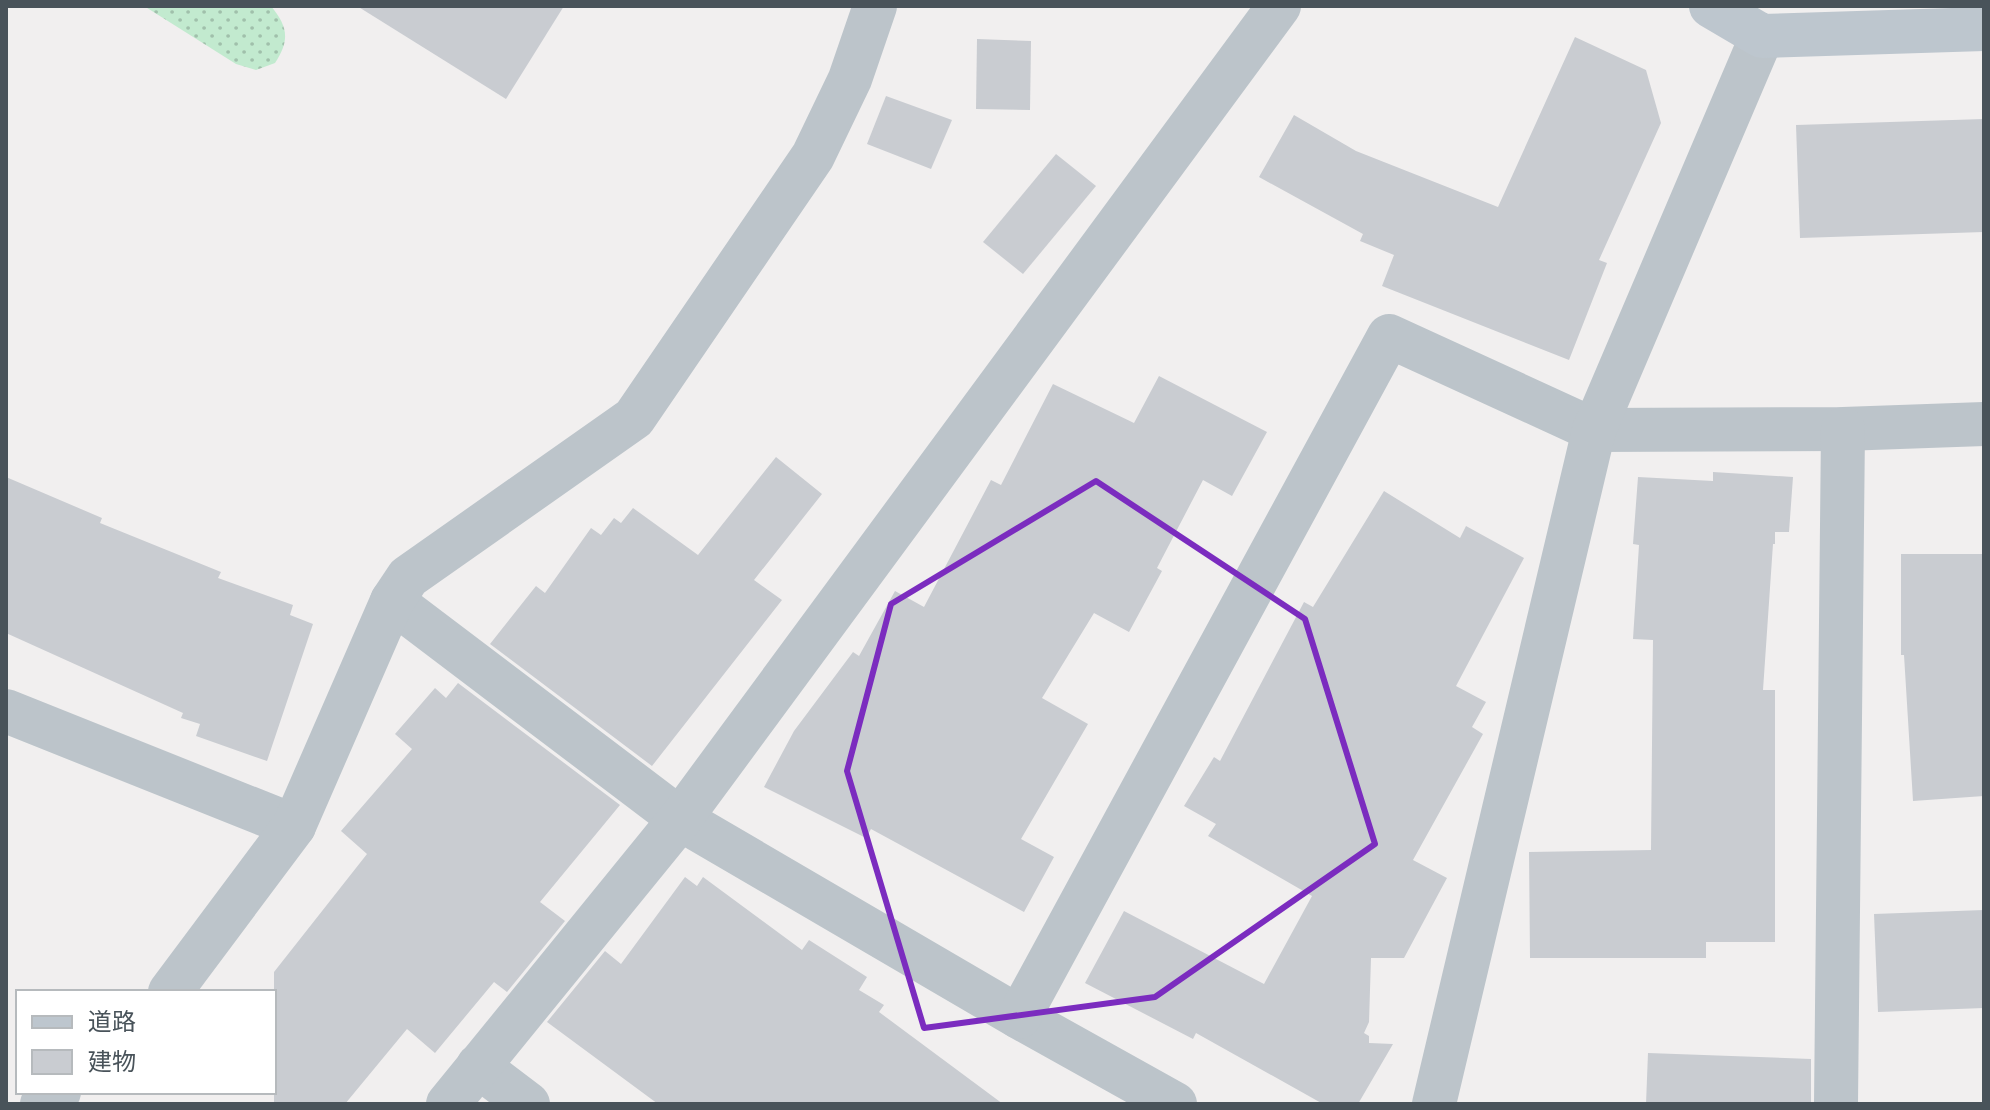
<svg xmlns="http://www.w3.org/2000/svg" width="1990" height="1110" font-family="Quicksand,'Noto Sans JP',sans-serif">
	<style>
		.garden { fill: url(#garden-dots) }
		.building { fill: #c9ccd1 }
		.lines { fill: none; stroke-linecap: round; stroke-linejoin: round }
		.street { stroke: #bcc4ca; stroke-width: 44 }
		.secondary { stroke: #bdc6ce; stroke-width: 44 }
		.marked { fill: none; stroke: #7b2cbf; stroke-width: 6; stroke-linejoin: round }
	</style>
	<defs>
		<pattern id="garden-dots" width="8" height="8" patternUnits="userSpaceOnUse" patternTransform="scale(2)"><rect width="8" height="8" fill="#c2eacf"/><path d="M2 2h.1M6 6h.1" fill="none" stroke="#a0c0ab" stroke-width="1.8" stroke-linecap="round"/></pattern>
	</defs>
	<rect width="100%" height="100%" fill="#f1efef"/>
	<!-- garden -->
	<path class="garden" d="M 144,6 L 271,6 C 288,27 290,40 275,63 L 256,70 L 236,64 Z"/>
	<!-- building -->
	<g class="building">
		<path d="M 357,6 L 564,6 L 506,99 Z"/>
		<path d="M 1575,37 L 1646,70 L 1661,123 L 1599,260 L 1607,263 L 1569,360 L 1382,286 L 1394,255 L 1360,241 L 1363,234 L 1259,177 L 1294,115 L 1356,151 L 1498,207 Z"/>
		<path d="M 977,39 L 1031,41 L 1030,110 L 976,109 Z"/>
		<path d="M 886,96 L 952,120 L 931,169 L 867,144 Z"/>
		<path d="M 1984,119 L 1984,232 L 1800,238 L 1796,125 Z"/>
		<path d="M 1056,154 L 1096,186 L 1023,274 L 983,242 Z"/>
		<path d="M 1159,376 L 1267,432 L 1232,496 L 1203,480 L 1157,568 L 1162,571 L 1129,632 L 1094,613 L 1042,698 L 1088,724 L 1021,839 L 1054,857 L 1024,912 L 871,829 L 866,838 L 764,787 L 794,731 L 853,652 L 859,656 L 895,591 L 924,607 L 991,480 L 1001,485 L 1053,384 L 1134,423 Z"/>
		<path d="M 776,457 L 822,494 L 754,580 L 782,600 L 652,766 L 490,644 L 536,586 L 545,593 L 591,528 L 601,535 L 614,518 L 621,523 L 633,508 L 698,555 Z"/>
		<path d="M 1713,472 L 1793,477 L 1789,532 L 1775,532 L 1775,544 L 1773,544 L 1763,690 L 1775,690 L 1775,942 L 1706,942 L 1706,958 L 1530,958 L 1529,852 L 1651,850 L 1653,640 L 1633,639 L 1639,545 L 1633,544 L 1638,477 L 1713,481 Z"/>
		<path d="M 6,477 L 102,518 L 100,523 L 221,572 L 218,578 L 293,605 L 290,615 L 313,624 L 267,761 L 196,736 L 200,724 L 181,718 L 183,713 L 6,633 Z"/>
		<path d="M 1384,491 L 1460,538 L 1466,526 L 1524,558 L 1456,686 L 1486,702 L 1472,727 L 1483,734 L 1413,860 L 1447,878 L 1404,958 L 1371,958 L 1369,1022 L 1364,1033 L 1369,1036 L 1369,1043 L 1393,1044 L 1358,1104 L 1323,1104 L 1196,1033 L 1193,1039 L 1085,983 L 1124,911 L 1264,984 L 1312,896 L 1208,836 L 1216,824 L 1184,806 L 1214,757 L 1220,761 L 1304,602 L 1313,607 Z"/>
		<path d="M 1901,554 L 1984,554 L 1984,796 L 1913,801 L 1904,655 L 1901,655 Z"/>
		<path d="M 458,683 L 620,805 L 540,902 L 565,921 L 507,992 L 494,982 L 435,1053 L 407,1029 L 345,1104 L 274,1104 L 274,972 L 367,854 L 341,831 L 412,749 L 395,734 L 435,688 L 446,698 Z"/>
		<path d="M 685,877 L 697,886 L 703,877 L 802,950 L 809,940 L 867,977 L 859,990 L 884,1005 L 879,1012 L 1003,1104 L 658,1104 L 547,1022 L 605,951 L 621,964 Z"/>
		<path d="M 1984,910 L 1984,1008 L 1878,1012 L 1874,914 Z"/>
		<path d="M 1648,1053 L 1811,1059 L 1811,1104 L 1646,1104 Z"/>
	</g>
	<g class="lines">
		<!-- street -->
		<g class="street">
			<path d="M 392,601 L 680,819 L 1019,1017 L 1175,1104"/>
			<path d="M 6,711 L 294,826"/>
			<path d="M 170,992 L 294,826 L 392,601 L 408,577 L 634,418 L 813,156 L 850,79 L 875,6"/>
			<path d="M 1019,1017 L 1389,336 L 1594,430 L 1843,429 L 1984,424"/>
			<path d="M 478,1066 L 528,1104"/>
			<path d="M 42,1104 L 59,1092"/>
			<path d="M 448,1104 L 680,819 L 1279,6"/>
			<path d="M 1434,1104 L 1594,430 L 1762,36"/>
			<path d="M 1836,1104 L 1843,429"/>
		</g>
		<!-- secondary -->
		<path class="secondary" d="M 1711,6 L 1762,36 L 1984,29"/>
	</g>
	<!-- marked area -->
	<path class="marked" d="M 1096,481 L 1305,619 L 1375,844 L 1155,997 L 924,1028 L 847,771 L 891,604 Z"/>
	<!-- border -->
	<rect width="1990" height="1110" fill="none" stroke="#49535a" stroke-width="16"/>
	<!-- legend -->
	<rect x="16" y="990" width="260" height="104" fill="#ffffff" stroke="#b6babd" stroke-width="2"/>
	<rect x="32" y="1016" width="40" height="12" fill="#bdc6ce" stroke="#b6babd" stroke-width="2"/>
	<text x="88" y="1030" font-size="24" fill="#49535a">道路</text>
	<rect x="32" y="1050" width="40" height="24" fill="#c9ccd1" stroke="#b6babd" stroke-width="2"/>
	<text x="88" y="1070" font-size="24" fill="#49535a">建物</text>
</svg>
